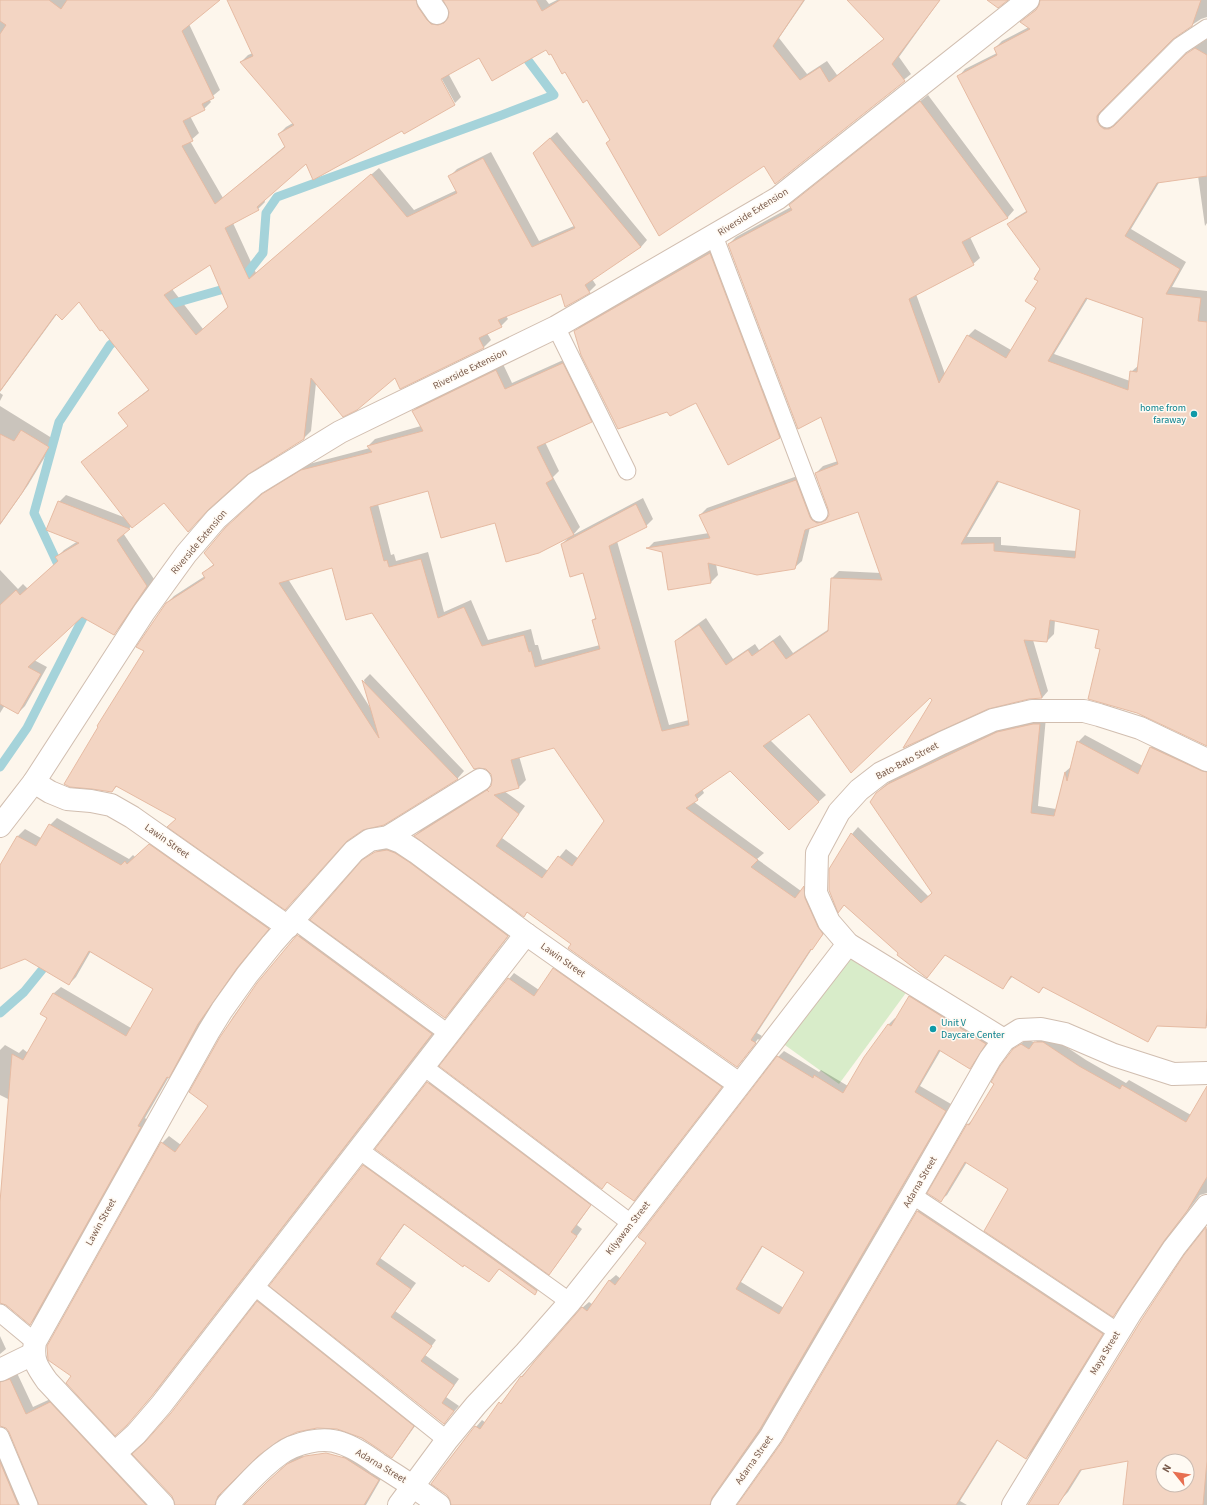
<svg xmlns="http://www.w3.org/2000/svg" width="1207" height="1505" font-family="'Source Sans 3',sans-serif">
	<style>
		.green { fill: #d8ecc9 }
		.shadow { fill: #0003; fill-rule: evenodd }
		.lines { fill: none; stroke-linecap: round; stroke-linejoin: round }
		.stream { stroke: #a5d3da; stroke-width: 9 }
		.building { fill: #f3d5c3; stroke: #e6bba3; fill-rule: evenodd }
		.lane-casing { stroke: #d1beb0; stroke-width: 19 }
		.street-casing { stroke: #d1beb0; stroke-width: 24 }
		.lane { stroke: #fff; stroke-width: 17 }
		.street { stroke: #fff; stroke-width: 22 }
		.culture-dot { fill: #0f9aa8; stroke: #fffaf3; stroke-width: 1.5 }
		.labels { text-anchor: middle; dominant-baseline: central; stroke-width: 3; stroke-linejoin: round; paint-order: stroke }
		.street-label { font-size: 10px; fill: #7a5c4d; stroke: #fffaf3 }
		.culture-label { font-size: 10px; fill: #0d838f; stroke: #fffaf3; text-anchor: end }
	</style>
	<rect width="100%" height="100%" fill="#fdf6ec"/>
	<!-- green -->
	<path class="green" d="M 846,945 L 908,990 L 839,1084 L 778,1040 Z"/>
	<!-- shadow -->
	<g class="shadow">
		<path d="M 0,0 L 219,0 L 189,24 L 220,90 L 209,99 L 211,102 L 204,109 L 190,116 L 199,133 L 190,141 L 223,198 L 285,146 L 279,134 L 286,127 L 293,123 L 241,62 L 248,55 L 253,53 L 228,0 L 424,0 L 445,19 L 449,17 L 450,12 L 444,0 L 546,0 L 549,4 L 557,0 L 805,0 L 779,38 L 807,74 L 827,61 L 837,75 L 885,38 L 848,0 L 940,0 L 899,57 L 911,74 L 775,183 L 764,165 L 607,143 L 611,139 L 587,99 L 546,48 L 479,56 L 448,73 L 461,97 L 455,103 L 439,74 L 437,75 L 454,104 L 402,130 L 307,163 L 264,200 L 265,202 L 258,209 L 233,223 L 256,273 L 379,168 L 414,210 L 457,190 L 450,176 L 457,169 L 491,152 L 539,241 L 574,226 L 541,146 L 557,132 L 647,240 L 641,247 L 592,279 L 596,285 L 589,292 L 566,306 L 561,292 L 506,316 L 508,319 L 501,326 L 487,333 L 491,340 L 484,347 L 401,387 L 395,377 L 316,383 L 311,431 L 304,438 L 165,501 L 123,533 L 154,579 L 121,626 L 114,633 L 82,616 L 34,660 L 47,667 L 25,706 L 18,713 L 5,705 L 0,713 L 0,570 L 18,589 L 23,584 L 28,589 L 59,560 L 57,557 L 64,550 L 78,541 L 59,502 L 66,495 L 126,518 L 90,456 L 129,425 L 119,413 L 149,389 L 79,301 L 57,314 L 0,392 ZM 210,264 L 229,306 L 203,329 L 172,289 Z"/>
		<path d="M 1041,0 L 1207,0 L 1207,17 L 1201,19 L 1172,38 L 1107,104 L 1104,109 L 1104,115 L 1112,122 L 1118,122 L 1122,119 L 1195,47 L 1207,39 L 1207,223 L 1205,226 L 1198,176 L 1160,181 L 1131,229 L 1186,262 L 1172,287 L 1207,291 L 1207,745 L 1101,648 L 1100,630 L 1055,620 L 1054,634 L 1047,641 L 1033,640 L 1048,691 L 1042,698 L 934,700 L 930,697 L 809,713 L 770,740 L 826,795 L 789,829 L 730,770 L 702,789 L 704,793 L 694,802 L 764,853 L 757,859 L 801,891 L 810,881 L 829,927 L 814,946 L 757,1033 L 762,1036 L 759,1040 L 758,1039 L 741,1060 L 743,1060 L 737,1066 L 528,911 L 524,915 L 415,836 L 422,829 L 492,785 L 493,780 L 492,773 L 373,612 L 333,567 L 288,579 L 371,709 L 364,680 L 370,674 L 464,771 L 458,778 L 383,824 L 177,819 L 117,786 L 112,791 L 145,650 L 167,603 L 174,596 L 205,576 L 203,573 L 214,564 L 233,521 L 271,487 L 309,464 L 370,448 L 368,446 L 375,439 L 421,426 L 413,411 L 420,404 L 503,364 L 512,383 L 570,357 L 598,414 L 591,421 L 545,442 L 559,471 L 553,477 L 580,527 L 573,535 L 643,498 L 653,519 L 646,526 L 617,541 L 669,725 L 689,720 L 677,641 L 684,634 L 706,618 L 733,659 L 755,644 L 759,650 L 780,635 L 793,653 L 829,629 L 832,578 L 839,571 L 881,573 L 858,511 L 810,527 L 802,561 L 794,568 L 716,564 L 718,575 L 711,582 L 668,589 L 662,551 L 648,548 L 654,542 L 709,533 L 700,515 L 707,508 L 803,474 L 824,516 L 829,516 L 830,514 L 816,473 L 823,466 L 838,461 L 822,416 L 729,244 L 736,237 L 791,207 L 790,205 L 797,199 L 928,95 L 1014,210 L 1008,217 L 970,237 L 980,258 L 973,264 L 916,294 L 945,374 L 968,336 L 975,329 L 1011,350 L 1037,307 L 1041,269 L 1009,225 L 1015,218 L 1028,210 L 959,76 L 965,69 L 997,53 L 995,48 L 1002,41 L 1029,27 L 1021,22 L 1039,7 ZM 1088,298 L 1144,318 L 1139,365 L 1131,372 L 1130,381 L 1054,354 ZM 1000,480 L 1082,510 L 1077,551 L 1001,545 L 1001,537 L 967,537 ZM 429,490 L 496,522 L 569,537 L 562,544 L 583,572 L 596,617 L 593,620 L 600,645 L 542,660 L 538,645 L 535,645 L 531,629 L 488,640 L 471,600 L 444,612 L 428,552 L 396,561 L 394,554 L 391,555 L 378,504 ZM 554,747 L 606,821 L 579,859 L 566,849 L 548,871 L 502,838 L 525,806 L 504,791 L 519,787 L 526,780 L 519,756 Z"/>
		<path d="M 718,246 L 787,429 L 779,438 L 696,401 L 575,332 L 583,323 Z"/>
		<path d="M 0,393 L 3,395 L 0,401 Z"/>
		<path d="M 0,406 L 55,440 L 28,485 L 0,525 Z"/>
		<path d="M 1046,717 L 1038,806 L 1056,809 L 1065,772 L 1072,766 L 1078,742 L 1085,735 L 1143,766 L 1151,747 L 1158,741 L 1207,764 L 1207,1026 L 1205,1027 L 1045,986 L 1039,992 L 1013,976 L 1003,987 L 946,954 L 933,969 L 900,953 L 845,904 L 839,911 L 852,834 L 858,827 L 928,896 L 933,893 L 876,794 L 884,786 L 896,777 L 1005,725 Z"/>
		<path d="M 57,818 L 129,859 L 133,855 L 135,857 L 156,838 L 275,921 L 244,960 L 205,1016 L 175,1070 L 171,1073 L 145,1118 L 147,1120 L 37,1317 L 30,1324 L 2,1302 L 0,1302 L 0,1214 L 12,1101 L 0,1095 L 0,1050 L 5,1045 L 19,1053 L 23,1049 L 28,1053 L 48,1018 L 42,1014 L 54,993 L 61,987 L 131,1028 L 154,989 L 91,951 L 76,977 L 69,984 L 25,958 L 0,968 L 0,867 L 18,836 L 25,829 L 41,838 L 50,825 Z"/>
		<path d="M 383,845 L 416,855 L 514,929 L 452,1010 L 445,1017 L 363,861 L 379,850 L 378,848 Z"/>
		<path d="M 305,929 L 439,1027 L 158,1389 L 126,1425 L 73,1375 L 162,1143 L 169,1136 L 181,1145 L 209,1105 L 190,1092 L 233,1017 L 258,983 Z"/>
		<path d="M 560,964 L 727,1081 L 634,1200 L 608,1181 L 602,1188 L 509,979 L 514,973 L 539,990 Z"/>
		<path d="M 916,990 L 991,1037 L 976,1061 L 970,1068 L 941,1050 L 920,1086 L 951,1104 L 767,1422 L 718,1490 L 715,1496 L 718,1505 L 452,1505 L 451,1499 L 447,1494 L 432,1483 L 458,1448 L 482,1420 L 486,1423 L 521,1377 L 582,1308 L 589,1302 L 592,1304 L 609,1281 L 616,1275 L 621,1279 L 778,1057 L 784,1051 L 819,1072 L 821,1070 L 848,1086 L 865,1057 L 889,1024 L 895,1018 L 896,1019 L 909,997 ZM 763,1246 L 806,1272 L 784,1308 L 741,1282 Z"/>
		<path d="M 1042,1036 L 1050,1036 L 1086,1060 L 1126,1083 L 1129,1080 L 1191,1115 L 1207,1092 L 1207,1193 L 1200,1195 L 1170,1234 L 1119,1309 L 1113,1316 L 1009,1188 L 967,1162 L 947,1195 L 940,1201 L 929,1193 L 968,1124 L 975,1118 L 1013,1050 L 1027,1039 L 1035,1043 Z"/>
		<path d="M 434,1076 L 596,1198 L 577,1225 L 582,1229 L 555,1267 L 549,1273 L 376,1149 Z"/>
		<path d="M 369,1160 L 540,1288 L 535,1293 L 500,1268 L 489,1281 L 405,1224 L 380,1258 L 416,1283 L 395,1311 L 436,1340 L 425,1355 L 459,1379 L 446,1397 L 459,1406 L 444,1423 L 271,1285 Z"/>
		<path d="M 924,1205 L 1108,1327 L 1032,1452 L 1026,1458 L 998,1440 L 960,1501 L 967,1505 L 739,1505 L 783,1443 L 918,1211 Z"/>
		<path d="M 1207,1228 L 1207,1505 L 1124,1505 L 1129,1460 L 1083,1468 L 1068,1492 L 1056,1505 L 1029,1505 L 1185,1256 ZM 1163,1461 L 1187,1461 L 1187,1485 L 1163,1485 Z"/>
		<path d="M 265,1295 L 420,1419 L 398,1450 L 391,1456 L 356,1435 L 315,1394 L 225,1488 L 221,1494 L 222,1501 L 224,1505 L 176,1505 L 172,1413 L 258,1302 Z"/>
		<path d="M 0,1336 L 6,1349 L 0,1354 Z"/>
		<path d="M 17,1373 L 33,1407 L 57,1396 L 159,1505 L 40,1505 L 10,1432 L 7,1428 L 0,1425 L 0,1374 Z"/>
		<path d="M 0,1439 L 29,1505 L 0,1505 Z"/>
		<path d="M 349,1450 L 385,1472 L 366,1505 L 246,1505 L 282,1468 L 300,1454 L 329,1479 L 342,1457 Z"/>
	</g>
	<g class="lines">
		<!-- stream -->
		<g class="stream">
			<path d="M 161,307 L 238,285 L 263,253 L 266,213 L 277,197 L 502,115 L 554,95 L 521,51"/>
			<path d="M 62,573 L 34,513 L 59,422 L 110,345 L 121,336"/>
			<path d="M 0,767 L 27,728 L 83,618 L 77,606"/>
			<path d="M 0,1013 L 24,992 L 50,960"/>
		</g>
	</g>
	<!-- building -->
	<g class="building">
		<path d="M 0,0 L 49,0 L 61,9 L 67,0 L 220,0 L 182,31 L 214,98 L 202,104 L 205,110 L 183,121 L 193,141 L 182,146 L 215,204 L 285,147 L 278,134 L 294,125 L 240,62 L 253,56 L 227,0 L 416,0 L 418,7 L 427,20 L 431,24 L 438,25 L 444,23 L 448,18 L 449,12 L 443,0 L 536,0 L 542,11 L 560,0 L 804,0 L 773,46 L 800,80 L 820,67 L 829,82 L 884,39 L 847,0 L 940,0 L 892,64 L 905,81 L 775,184 L 764,166 L 659,236 L 606,143 L 610,140 L 587,100 L 583,103 L 565,72 L 562,74 L 551,54 L 549,55 L 546,50 L 492,81 L 479,58 L 441,79 L 455,105 L 404,134 L 402,131 L 313,180 L 306,164 L 257,207 L 259,210 L 225,228 L 249,279 L 371,174 L 407,217 L 457,193 L 448,176 L 483,158 L 532,247 L 575,228 L 533,153 L 550,138 L 641,247 L 585,285 L 590,293 L 565,307 L 561,294 L 498,320 L 502,327 L 479,338 L 484,348 L 400,389 L 395,378 L 357,410 L 343,417 L 311,378 L 304,439 L 247,475 L 208,510 L 188,532 L 164,503 L 132,528 L 81,462 L 128,426 L 118,413 L 149,390 L 102,330 L 100,331 L 79,302 L 62,320 L 56,314 L 0,391 L 0,34 L 6,25 L 0,21 ZM 210,265 L 228,307 L 196,335 L 164,295 Z"/>
		<path d="M 987,0 L 1008,0 L 998,8 Z"/>
		<path d="M 1040,0 L 1201,0 L 1192,26 L 1173,39 L 1100,112 L 1097,116 L 1097,121 L 1100,126 L 1104,129 L 1109,129 L 1114,126 L 1186,54 L 1195,48 L 1207,55 L 1207,176 L 1157,183 L 1125,236 L 1180,269 L 1166,294 L 1201,298 L 1198,321 L 1207,322 L 1207,746 L 1137,713 L 1088,699 L 1100,649 L 1095,648 L 1099,630 L 1050,620 L 1047,642 L 1024,640 L 1042,698 L 1029,699 L 988,709 L 903,748 L 932,700 L 930,698 L 851,773 L 809,714 L 763,746 L 819,802 L 789,830 L 730,771 L 695,795 L 698,800 L 686,808 L 758,860 L 751,867 L 795,898 L 804,886 L 805,898 L 818,927 L 823,934 L 812,950 L 811,949 L 751,1040 L 756,1043 L 737,1067 L 568,948 L 571,944 L 527,912 L 524,917 L 414,836 L 487,790 L 489,792 L 487,790 L 491,786 L 492,780 L 491,774 L 486,769 L 479,768 L 474,769 L 372,613 L 346,620 L 332,568 L 279,583 L 379,738 L 362,680 L 458,779 L 384,825 L 363,830 L 347,841 L 285,910 L 167,827 L 176,819 L 116,786 L 112,792 L 92,789 L 70,787 L 64,784 L 98,727 L 97,726 L 144,651 L 136,647 L 166,603 L 205,578 L 202,573 L 214,565 L 204,553 L 225,528 L 262,494 L 301,470 L 372,452 L 367,446 L 423,431 L 412,411 L 496,370 L 505,389 L 563,363 L 592,422 L 537,447 L 553,479 L 546,483 L 574,535 L 539,553 L 506,562 L 495,523 L 441,538 L 428,491 L 370,507 L 384,561 L 387,560 L 389,567 L 421,559 L 438,618 L 464,607 L 482,646 L 524,635 L 529,652 L 531,651 L 535,667 L 600,649 L 592,620 L 596,619 L 583,573 L 570,577 L 561,544 L 636,504 L 647,527 L 609,546 L 662,731 L 689,725 L 675,641 L 699,625 L 726,665 L 748,650 L 752,656 L 773,641 L 786,659 L 828,631 L 831,578 L 882,580 L 858,512 L 805,530 L 795,569 L 757,575 L 708,563 L 711,583 L 668,590 L 662,552 L 646,548 L 710,538 L 699,515 L 796,480 L 810,517 L 812,520 L 817,523 L 822,522 L 826,520 L 829,515 L 828,509 L 815,473 L 838,464 L 821,417 L 798,429 L 728,244 L 792,210 L 789,205 L 920,101 L 1008,218 L 962,242 L 974,265 L 909,299 L 939,383 L 967,335 L 1006,358 L 1036,308 L 1025,301 L 1038,281 L 1034,279 L 1040,269 L 1007,224 L 1027,212 L 957,76 L 997,55 L 994,48 L 1030,29 L 1020,22 L 1036,10 L 1039,5 ZM 1086,298 L 1143,318 L 1137,372 L 1130,371 L 1128,390 L 1048,361 ZM 997,481 L 1080,510 L 1075,558 L 994,551 L 994,543 L 961,544 ZM 554,748 L 604,821 L 572,866 L 558,856 L 542,878 L 496,846 L 519,814 L 494,795 L 519,788 L 511,760 Z"/>
		<path d="M 710,253 L 780,438 L 728,465 L 696,403 L 670,416 L 667,412 L 618,429 L 581,355 L 574,331 Z"/>
		<path d="M 21,430 L 49,447 L 22,493 L 0,524 L 0,434 L 14,441 Z"/>
		<path d="M 58,501 L 130,529 L 117,540 L 147,586 L 114,635 L 82,617 L 28,667 L 41,674 L 18,714 L 0,704 L 0,605 L 16,590 L 20,595 L 58,561 L 55,557 L 79,543 L 46,530 Z"/>
		<path d="M 1033,724 L 1040,724 L 1031,813 L 1054,816 L 1065,772 L 1067,781 L 1077,741 L 1138,774 L 1150,747 L 1202,771 L 1207,772 L 1207,1008 L 1206,1028 L 1157,1026 L 1148,1042 L 1043,987 L 1039,993 L 1011,976 L 1003,989 L 945,955 L 927,978 L 897,955 L 898,953 L 844,905 L 838,913 L 829,890 L 829,869 L 851,833 L 921,903 L 932,893 L 870,802 L 876,793 L 888,784 L 997,732 Z"/>
		<path d="M 49,824 L 121,865 L 125,861 L 127,864 L 149,844 L 269,929 L 237,968 L 198,1024 L 169,1078 L 167,1077 L 138,1126 L 141,1127 L 30,1325 L 6,1305 L 0,1303 L 0,1202 L 12,1054 L 23,1060 L 47,1018 L 40,1014 L 53,993 L 126,1036 L 153,989 L 89,951 L 69,985 L 25,959 L 0,969 L 0,865 L 17,836 L 36,846 Z"/>
		<path d="M 387,850 L 395,853 L 409,862 L 508,936 L 445,1018 L 310,920 L 362,860 L 375,852 Z"/>
		<path d="M 297,935 L 432,1034 L 151,1397 L 127,1425 L 115,1436 L 66,1383 L 71,1376 L 48,1360 L 47,1346 L 161,1142 L 175,1152 L 208,1106 L 189,1092 L 220,1037 L 257,983 Z"/>
		<path d="M 553,968 L 722,1087 L 634,1201 L 607,1182 L 602,1189 L 439,1066 L 508,978 L 534,996 Z"/>
		<path d="M 909,996 L 986,1044 L 970,1069 L 939,1050 L 915,1092 L 946,1111 L 760,1429 L 712,1498 L 710,1505 L 451,1505 L 450,1500 L 447,1495 L 431,1484 L 441,1470 L 475,1426 L 480,1429 L 499,1402 L 501,1404 L 521,1376 L 522,1377 L 534,1362 L 582,1307 L 587,1311 L 609,1280 L 615,1285 L 646,1243 L 638,1237 L 777,1056 L 813,1078 L 814,1075 L 843,1093 L 864,1057 L 888,1024 L 891,1026 ZM 762,1246 L 804,1272 L 779,1314 L 736,1289 Z"/>
		<path d="M 1034,1042 L 1043,1042 L 1079,1066 L 1120,1089 L 1122,1085 L 1186,1122 L 1207,1086 L 1207,1177 L 1187,1211 L 1164,1241 L 1113,1317 L 984,1231 L 1008,1189 L 965,1162 L 941,1202 L 927,1193 L 967,1124 L 969,1125 L 994,1084 L 991,1082 L 1000,1066 L 1013,1049 L 1021,1044 L 1029,1049 Z"/>
		<path d="M 427,1082 L 591,1205 L 571,1232 L 577,1236 L 549,1275 L 375,1149 Z"/>
		<path d="M 363,1165 L 537,1291 L 535,1295 L 499,1269 L 489,1282 L 464,1265 L 463,1267 L 404,1224 L 376,1264 L 411,1289 L 391,1317 L 432,1346 L 421,1361 L 454,1385 L 442,1403 L 454,1411 L 444,1424 L 269,1286 Z"/>
		<path d="M 917,1211 L 1103,1334 L 1026,1459 L 997,1440 L 956,1505 L 737,1505 L 782,1442 Z"/>
		<path d="M 1206,1227 L 1207,1461 L 1203,1505 L 1123,1505 L 1128,1461 L 1080,1470 L 1058,1505 L 1028,1505 L 1142,1319 L 1184,1255 ZM 1163,1461 L 1187,1461 L 1187,1485 L 1163,1485 Z"/>
		<path d="M 257,1301 L 414,1426 L 392,1458 L 362,1438 L 337,1429 L 317,1428 L 297,1432 L 280,1440 L 258,1456 L 218,1496 L 215,1505 L 175,1505 L 172,1496 L 132,1454 L 145,1442 L 171,1413 Z"/>
		<path d="M 10,1379 L 26,1414 L 50,1402 L 146,1505 L 39,1505 L 9,1432 L 6,1428 L 0,1426 L 0,1382 Z"/>
		<path d="M 326,1453 L 345,1458 L 379,1480 L 364,1505 L 244,1505 L 268,1481 L 287,1464 L 305,1456 Z"/>
		<path d="M 0,1462 L 18,1505 L 0,1505 Z"/>
	</g>
	<g class="lines">
		<defs>
			<g id="lane">
				<path d="M 1107,119 L 1180,46 L 1207,28"/>
				<path d="M 714,236 L 819,513"/>
				<path d="M 556,327 L 627,471"/>
				<path d="M 294,920 L 449,1034"/>
				<path d="M 424,1067 L 632,1224"/>
				<path d="M 359,1150 L 570,1302"/>
				<path d="M 912,1195 L 1118,1332"/>
				<path d="M 254,1286 L 447,1440"/>
				<path d="M 0,1313 L 35,1342"/>
				<path d="M 0,1436 L 29,1505"/>
			</g>
			<g id="street">
				<path d="M 428,0 L 437,13"/>
				<path d="M 34,782 L 50,792 L 67,799 L 91,801 L 111,805 L 132,817 L 288,927"/>
				<path d="M 0,826 L 34,782 L 144,612 L 186,554 L 216,519 L 255,484 L 340,432 L 556,327 L 778,198 L 1028,0"/>
				<path d="M 388,837 L 401,842 L 416,852 L 526,934 L 739,1084"/>
				<path d="M 1004,1040 L 848,944 L 829,922 L 816,893 L 817,853 L 839,812 L 859,790 L 881,773 L 942,743 L 993,720 L 1032,711 L 1084,711 L 1099,715 L 1140,728 L 1207,760"/>
				<path d="M 0,1370 L 33,1354"/>
				<path d="M 115,1453 L 136,1434 L 161,1405 L 526,934"/>
				<path d="M 163,1505 L 47,1381 C 37,1367 32,1360 35,1342 L 209,1031 L 222,1010 L 247,975 L 272,944 L 354,851 L 370,840 L 388,837 L 480,780"/>
				<path d="M 227,1505 C 244,1487 260,1468 280,1454 C 295,1443 323,1436 341,1443 C 354,1447 367,1456 378,1464 C 399,1477 419,1490 439,1505"/>
				<path d="M 399,1505 L 447,1440 L 476,1405 L 526,1352 L 570,1302 L 632,1224 L 848,944"/>
				<path d="M 722,1505 L 771,1436 L 912,1195 L 990,1059 L 1004,1040 L 1020,1030 L 1041,1029 L 1065,1034 L 1114,1055 L 1173,1074 L 1207,1073"/>
				<path d="M 1013,1505 L 1131,1312 L 1174,1248 L 1207,1206"/>
			</g>
		</defs>
		<!-- lane casing -->
		<use href="#lane" class="lane-casing"/>
		<!-- street casing -->
		<use href="#street" class="street-casing"/>
		<!-- lane -->
		<use href="#lane" class="lane"/>
		<!-- street -->
		<use href="#street" class="street"/>
	</g>
	<!-- markers -->
	<g class="culture-dot">
		<circle cx="1194" cy="414" r="4"/>
		<circle cx="933" cy="1029" r="4"/>
	</g>
	<g class="labels">
		<!-- street labels -->
		<g class="street-label">
			<text transform="translate(753 212) rotate(-32)">Riverside Extension</text>
			<text transform="translate(470 369) rotate(-26)">Riverside Extension</text>
			<text transform="translate(199 542) rotate(-50)">Riverside Extension</text>
			<text transform="translate(907 761) rotate(-28)">Bato-Bato Street</text>
			<text transform="translate(167 841) rotate(35)">Lawin Street</text>
			<text transform="translate(563 960) rotate(35)">Lawin Street</text>
			<text transform="translate(920 1182) rotate(-60)">Adarna Street</text>
			<text transform="translate(101 1222) rotate(-61)">Lawin Street</text>
			<text transform="translate(628 1228) rotate(-52)">Kilyawan Street</text>
			<text transform="translate(1105 1353) rotate(-59)">Maya Street</text>
			<text transform="translate(754 1460) rotate(-55)">Adarna Street</text>
			<text transform="translate(381 1466) rotate(31)">Adarna Street</text>
		</g>
		<!-- culture labels -->
		<g class="culture-label">
			<text x="1186" y="408">home from<tspan x="1186" dy="12">faraway</tspan></text>
			<text x="941" y="1023" text-anchor="start">Unit V<tspan x="941" dy="12">Daycare Center</tspan></text>
		</g>
	</g>
	<!-- north arrow -->
	<g transform="translate(1175 1473) rotate(300)"><circle r="19" fill="#fffaf3" stroke="#cabbb1"/>
	<path d="M0-3L7 15L0 10L-7 15Z" fill="#e76f51"/>
	<text y="-6" font-size="11" font-weight="bold" text-anchor="middle" fill="#7a5c4d">N</text>
	</g>
</svg>
